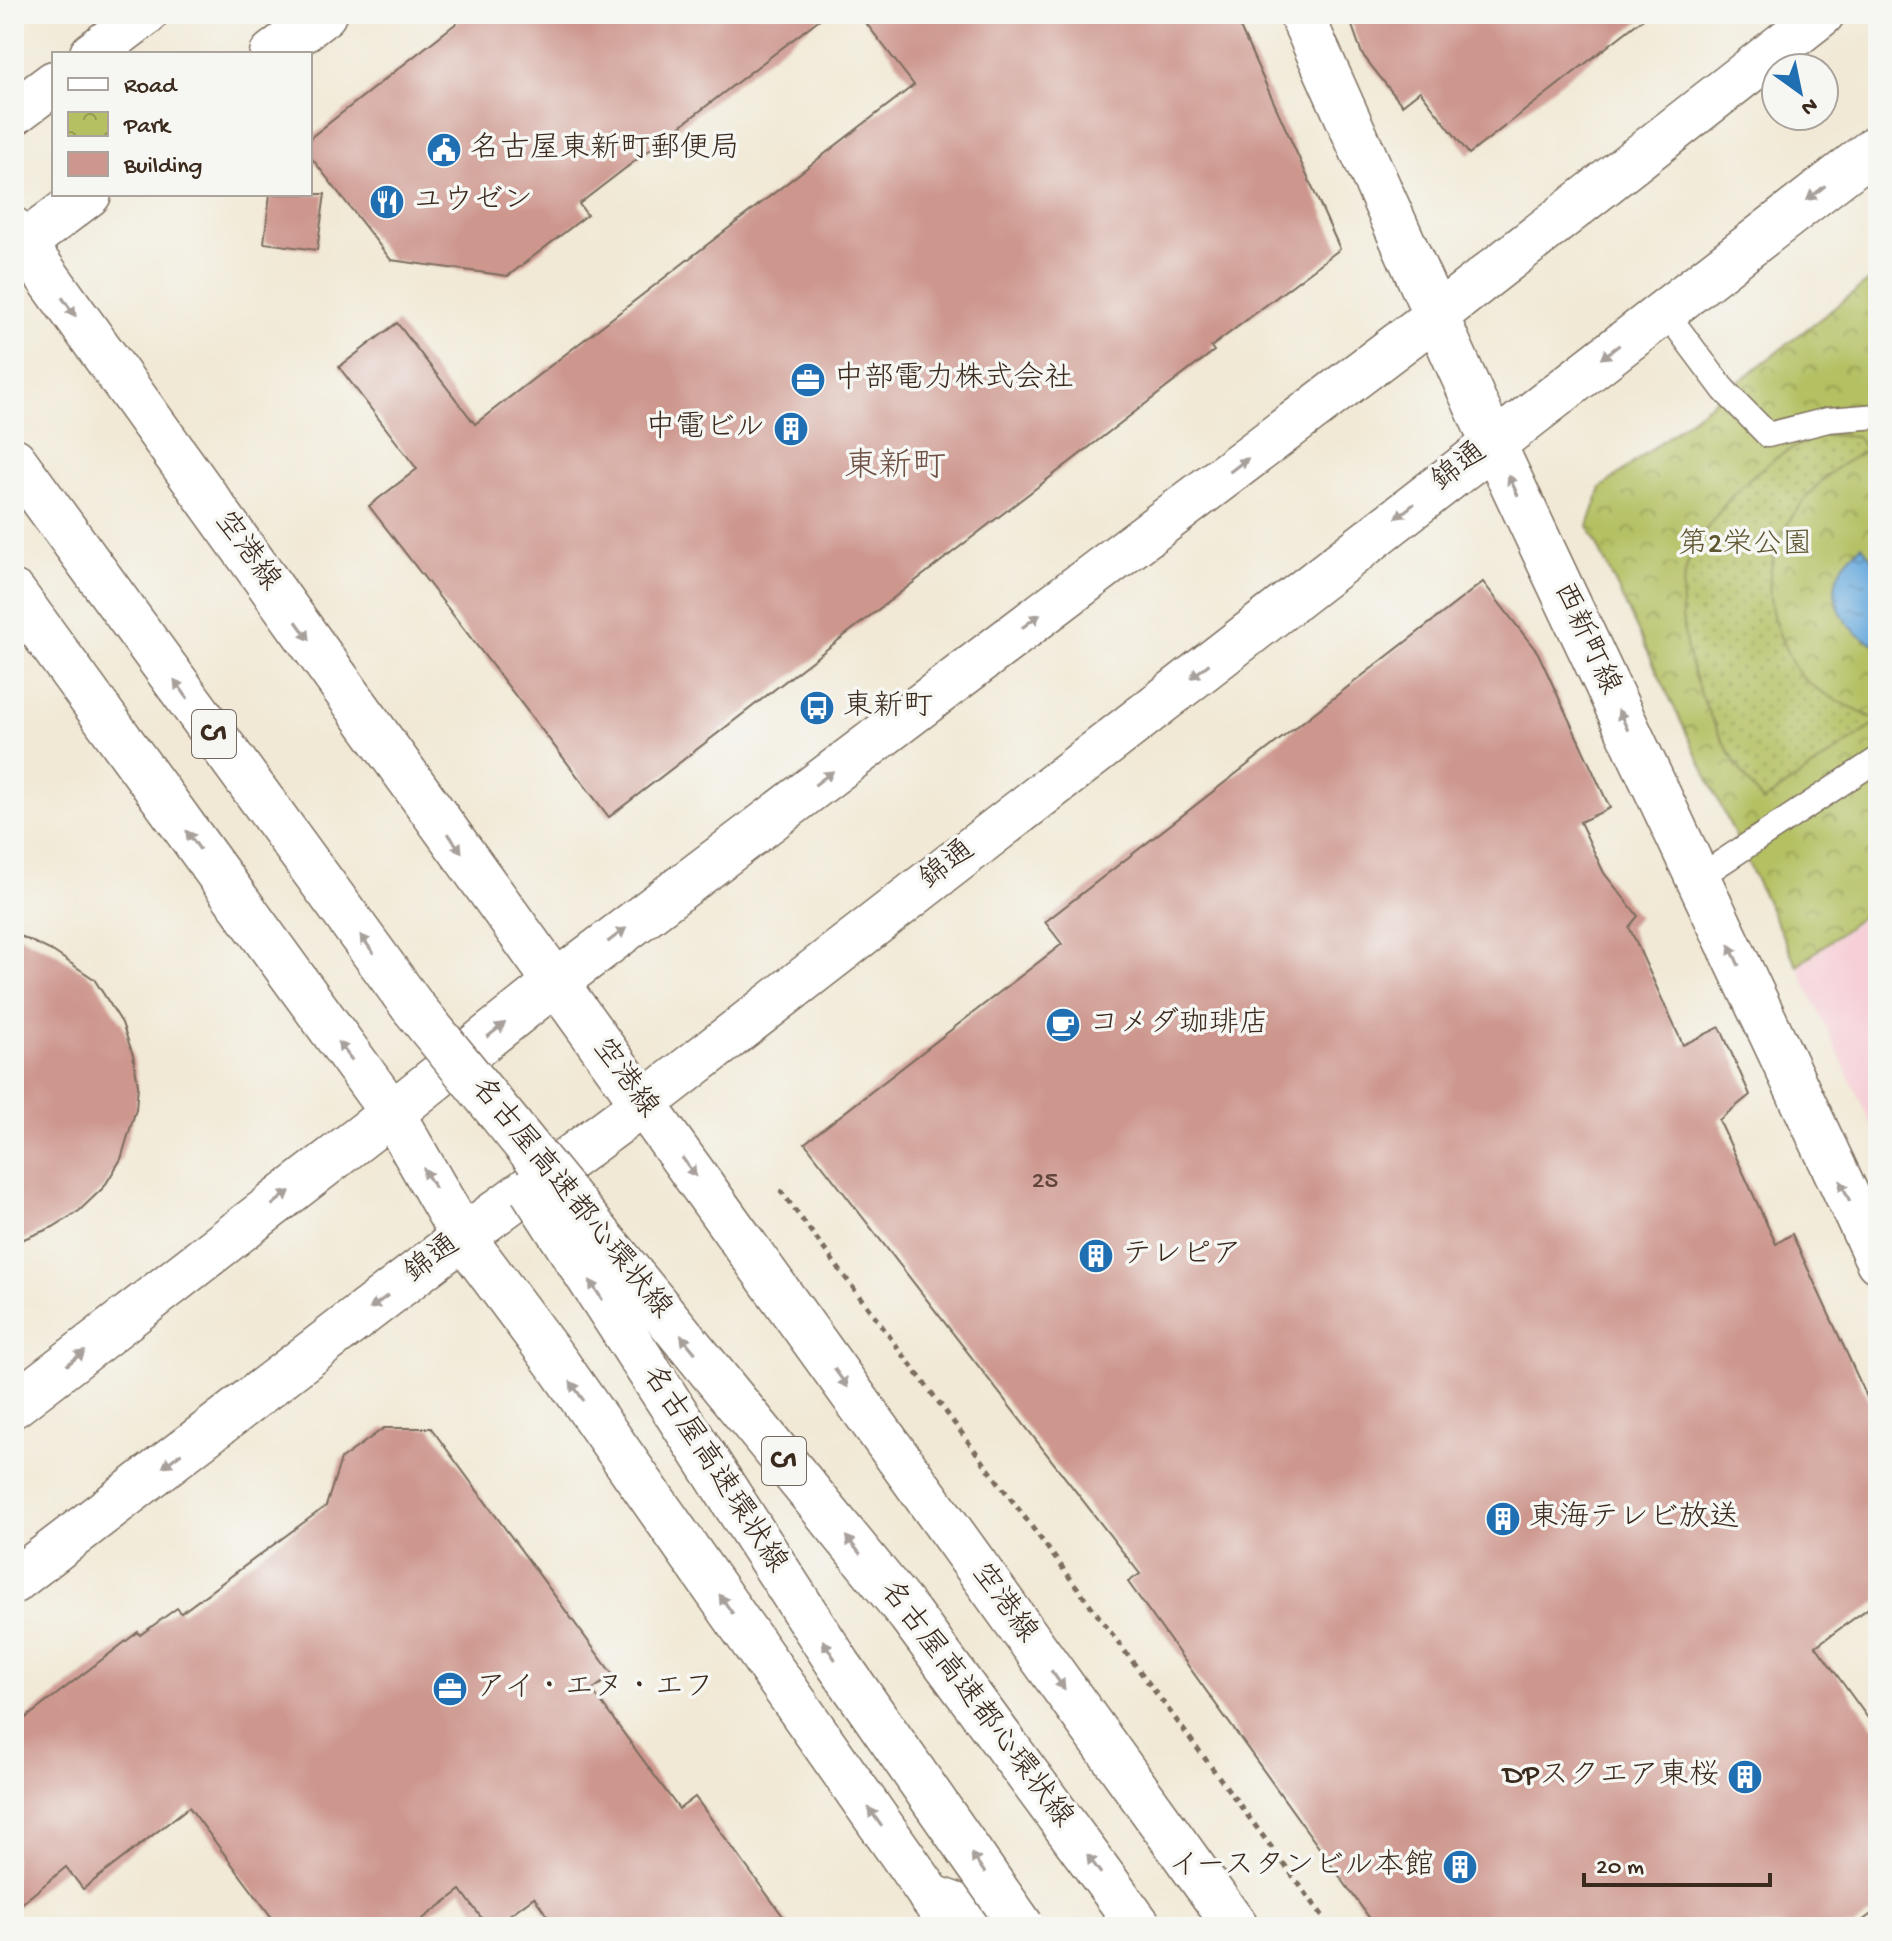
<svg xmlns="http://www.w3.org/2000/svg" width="1892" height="1941" font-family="'Gochi Hand','Klee One',sans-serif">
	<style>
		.built { fill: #f6cfd7 }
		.park { fill: url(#park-crowns); stroke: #787540; stroke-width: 2 }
		.garden { fill: url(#garden-dots); stroke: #787540; stroke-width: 2 }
		.water { fill: url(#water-ripples); stroke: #526a7e; stroke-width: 2 }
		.building { fill: #cd978e }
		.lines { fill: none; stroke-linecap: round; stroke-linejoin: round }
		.lane-casing { stroke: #7b6d5e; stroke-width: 27 }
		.street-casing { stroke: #7b6d5e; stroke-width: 47 }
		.secondary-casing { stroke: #7b6d5e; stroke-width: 47 }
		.primary-casing { stroke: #7b6d5e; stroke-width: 47 }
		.highway-casing { stroke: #7b6d5e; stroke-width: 47 }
		.path { stroke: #7b6d5e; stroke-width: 5; stroke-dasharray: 6 6; stroke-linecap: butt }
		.lane { stroke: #fff; stroke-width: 24 }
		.street { stroke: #fff; stroke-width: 44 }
		.secondary { stroke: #fff; stroke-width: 44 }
		.primary { stroke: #fff; stroke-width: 44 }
		.highway { stroke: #fff; stroke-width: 44 }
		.highway-bridge-casing { stroke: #7b6d5e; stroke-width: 47; stroke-linecap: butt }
		.highway-bridge { stroke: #fff; stroke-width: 44 }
		.oneway { fill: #a79f9a }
		.labels { text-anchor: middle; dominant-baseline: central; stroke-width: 7; stroke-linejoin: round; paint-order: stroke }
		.number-label { font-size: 26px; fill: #60453a }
		.shield { fill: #f6f6f2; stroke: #73675e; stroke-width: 2 }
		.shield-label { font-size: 28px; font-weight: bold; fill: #3b2a1e }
		.poi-label { font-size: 30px; fill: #3b2a1e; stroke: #f6f6f2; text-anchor: start }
		.street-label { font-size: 30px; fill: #3b2a1e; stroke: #f6f6f2 }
		.park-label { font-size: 30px; fill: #5f5732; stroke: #f6f6f2 }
		.quarter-label { font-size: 34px; fill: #6e5045; stroke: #f6f6f2 }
	</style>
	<defs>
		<pattern id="park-crowns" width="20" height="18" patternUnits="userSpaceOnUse" patternTransform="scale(2)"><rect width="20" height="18" fill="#b4c062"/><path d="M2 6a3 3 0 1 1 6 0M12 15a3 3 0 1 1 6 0" fill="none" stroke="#949c50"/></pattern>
		<pattern id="garden-dots" width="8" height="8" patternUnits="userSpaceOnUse" patternTransform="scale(2)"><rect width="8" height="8" fill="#b4c062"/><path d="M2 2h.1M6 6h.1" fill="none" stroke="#949c50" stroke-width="1.8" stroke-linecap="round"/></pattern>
		<pattern id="water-ripples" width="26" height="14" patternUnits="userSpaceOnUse" patternTransform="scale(2)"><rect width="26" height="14" fill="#69aadd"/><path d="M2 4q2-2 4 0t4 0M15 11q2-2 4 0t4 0" fill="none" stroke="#588bb3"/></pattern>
	</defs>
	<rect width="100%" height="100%" fill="#f6f6f2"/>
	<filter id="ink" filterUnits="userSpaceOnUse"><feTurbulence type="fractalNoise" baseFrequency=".0125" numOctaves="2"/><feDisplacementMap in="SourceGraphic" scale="16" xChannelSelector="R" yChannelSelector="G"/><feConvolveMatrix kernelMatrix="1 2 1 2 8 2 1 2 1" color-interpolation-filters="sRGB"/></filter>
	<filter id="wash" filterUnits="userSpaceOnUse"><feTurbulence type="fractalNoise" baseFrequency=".006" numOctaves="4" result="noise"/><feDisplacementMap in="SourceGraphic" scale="32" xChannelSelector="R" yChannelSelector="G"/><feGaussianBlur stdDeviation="1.8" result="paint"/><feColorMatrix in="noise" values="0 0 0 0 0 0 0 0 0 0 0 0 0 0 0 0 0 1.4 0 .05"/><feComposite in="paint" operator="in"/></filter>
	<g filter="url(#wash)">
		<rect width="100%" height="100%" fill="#f1e9d5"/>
		<!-- built -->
		<path class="built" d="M 1878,906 L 1878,1139 L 1798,967 Z"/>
		<!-- park -->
		<path class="park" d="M 1878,274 L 1878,904 L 1797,966 L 1588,526 L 1601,488 Z"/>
		<!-- garden -->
		<path class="garden" d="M 1821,435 L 1857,436 L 1866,450 C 1854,458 1840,464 1830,473 C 1784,515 1754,569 1778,631 C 1784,645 1790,663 1800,675 C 1821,697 1854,706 1878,722 L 1763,802 C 1717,742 1667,647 1686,570 C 1691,547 1709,525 1723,507 C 1747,475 1784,449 1821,435 Z"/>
		<!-- water -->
		<path class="water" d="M 1862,545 L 1878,568 L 1878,645 C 1851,636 1827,604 1838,575 C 1842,563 1853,553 1862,545 Z"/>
		<g id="blocks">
			<!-- building -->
			<g class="building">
				<path d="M 468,14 L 826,14 L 579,204 L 587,215 L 508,276 L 391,260 L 310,156 L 310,138 Z"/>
				<path d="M 859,14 L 1234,14 L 1340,249 L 1211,347 L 1214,351 L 609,817 L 369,506 L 417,469 L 339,367 L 397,323 L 475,424 L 914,85 Z"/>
				<path d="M 1348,14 L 1649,14 L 1469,154 L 1420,91 L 1402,105 L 1362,54 Z"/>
				<path d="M 270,194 L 325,194 L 317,250 L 264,243 Z"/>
				<path d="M 1483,582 L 1538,653 L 1610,808 L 1580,822 L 1604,873 L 1638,916 L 1629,927 L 1683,1045 L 1720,1027 L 1750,1095 L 1719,1120 L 1776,1244 L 1792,1234 L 1878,1421 L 1878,1601 L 1816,1646 L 1878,1732 L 1878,1909 L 1854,1927 L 1376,1927 L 1128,1582 L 1140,1574 L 805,1143 L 1062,944 L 1045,922 Z"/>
				<path d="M 14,933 L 54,952 L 94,979 L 122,1023 L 133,1055 L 138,1085 L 136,1109 L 121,1159 L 104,1187 L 79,1211 L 53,1227 L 14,1243 Z"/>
				<path d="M 384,1428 L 431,1428 L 613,1675 L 592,1690 L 679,1809 L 695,1797 L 791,1927 L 555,1927 L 534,1897 L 493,1927 L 488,1927 L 461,1890 L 412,1927 L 279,1927 L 189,1807 L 83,1889 L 66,1867 L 14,1910 L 14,1727 L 138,1632 L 140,1635 L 177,1608 L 181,1613 L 326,1506 L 341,1459 Z"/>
			</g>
		</g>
	</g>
	<g filter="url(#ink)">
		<use href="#blocks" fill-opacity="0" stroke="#7b6d5e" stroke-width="2"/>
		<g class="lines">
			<defs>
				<g id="lane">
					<path d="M 1664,310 L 1724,390 L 1768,435 L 1828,420 L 1878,416"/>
					<path d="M 1698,878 L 1878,759"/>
				</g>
				<path id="street" d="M 1301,14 L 1493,443 L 1878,1261"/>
				<g id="secondary">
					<path d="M 14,1405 L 392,1113 L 555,983 L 1437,315 L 1822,14"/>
					<path d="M 14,1581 L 463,1237 L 643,1104 L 1878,146"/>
				</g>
				<g id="primary">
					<path d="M 92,54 L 145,14"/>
					<path d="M 272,54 L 324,14"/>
					<path d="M 14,113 L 54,83"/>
					<path d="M 14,230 L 1236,1927"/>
					<path d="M 14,251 L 89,194"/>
					<path d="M 14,593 L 392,1113 L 463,1237 L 557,1363 L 951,1925"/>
				</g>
				<g id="highway">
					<path d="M 14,460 L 413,1007"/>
					<path d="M 930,1896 L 1015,1927"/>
				</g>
			</defs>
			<!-- lane casing -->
			<use href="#lane" class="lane-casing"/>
			<!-- street casing -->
			<use href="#street" class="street-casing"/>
			<!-- secondary casing -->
			<use href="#secondary" class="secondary-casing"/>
			<!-- primary casing -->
			<use href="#primary" class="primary-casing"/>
			<!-- highway casing -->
			<use href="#highway" class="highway-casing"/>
			<!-- path -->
			<path class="path" d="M 780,1190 L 1331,1927"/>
			<!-- lane -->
			<use href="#lane" class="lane"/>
			<!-- street -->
			<use href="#street" class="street"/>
			<!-- secondary -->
			<use href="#secondary" class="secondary"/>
			<!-- primary -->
			<use href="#primary" class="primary"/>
			<!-- highway -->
			<use href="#highway" class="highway"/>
			<defs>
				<g id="highway-bridge">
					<path d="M 413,1007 L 910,1615 L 1140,1927"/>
					<path d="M 532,1190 L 839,1665 L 1022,1927"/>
				</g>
			</defs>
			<!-- highway-bridge casing -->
			<use href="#highway-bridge" class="highway-bridge-casing"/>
			<!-- highway-bridge -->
			<use href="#highway-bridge" class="highway-bridge"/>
		</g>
		<!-- one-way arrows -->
		<defs><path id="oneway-solid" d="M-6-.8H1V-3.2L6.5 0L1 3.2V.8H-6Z" transform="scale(2)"/></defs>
		<g class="oneway">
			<use href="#oneway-solid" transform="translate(1816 193) rotate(142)"/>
			<use href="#oneway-solid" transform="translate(69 307) rotate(54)"/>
			<use href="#oneway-solid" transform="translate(1610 352) rotate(143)"/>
			<use href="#oneway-solid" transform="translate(1239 465) rotate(-37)"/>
			<use href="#oneway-solid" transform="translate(1513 485) rotate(-115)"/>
			<use href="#oneway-solid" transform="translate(1405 511) rotate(142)"/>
			<use href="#oneway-solid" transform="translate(1031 621) rotate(-37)"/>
			<use href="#oneway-solid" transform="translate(303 631) rotate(54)"/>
			<use href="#oneway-solid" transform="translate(1200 671) rotate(142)"/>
			<use href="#oneway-solid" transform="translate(181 689) rotate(-126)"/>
			<use href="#oneway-solid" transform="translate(1623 720) rotate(-115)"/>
			<use href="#oneway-solid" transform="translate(824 778) rotate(-37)"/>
			<use href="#oneway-solid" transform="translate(193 840) rotate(-126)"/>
			<use href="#oneway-solid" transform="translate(455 843) rotate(54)"/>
			<use href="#oneway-solid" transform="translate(617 935) rotate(-37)"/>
			<use href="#oneway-solid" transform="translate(367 944) rotate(-126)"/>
			<use href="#oneway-solid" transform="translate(1734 955) rotate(-115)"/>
			<use href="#oneway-solid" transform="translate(496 1030) rotate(-39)"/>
			<use href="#oneway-solid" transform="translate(345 1051) rotate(-127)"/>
			<use href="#oneway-solid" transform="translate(689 1167) rotate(54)"/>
			<use href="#oneway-solid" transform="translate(429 1178) rotate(-120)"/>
			<use href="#oneway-solid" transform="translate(1845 1191) rotate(-115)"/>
			<use href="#oneway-solid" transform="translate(281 1198) rotate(-38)"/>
			<use href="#oneway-solid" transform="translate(596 1290) rotate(-123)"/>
			<use href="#oneway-solid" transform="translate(379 1302) rotate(143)"/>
			<use href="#oneway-solid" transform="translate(688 1344) rotate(-129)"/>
			<use href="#oneway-solid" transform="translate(76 1358) rotate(-38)"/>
			<use href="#oneway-solid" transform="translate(841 1378) rotate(54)"/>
			<use href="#oneway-solid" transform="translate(577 1391) rotate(-125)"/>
			<use href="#oneway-solid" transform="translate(172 1460) rotate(143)"/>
			<use href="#oneway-solid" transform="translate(853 1545) rotate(-129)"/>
			<use href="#oneway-solid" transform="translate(726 1604) rotate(-125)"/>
			<use href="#oneway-solid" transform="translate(829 1650) rotate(-123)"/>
			<use href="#oneway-solid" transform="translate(1058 1680) rotate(54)"/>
			<use href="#oneway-solid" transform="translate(875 1817) rotate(-125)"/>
			<use href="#oneway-solid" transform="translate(978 1863) rotate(-125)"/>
			<use href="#oneway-solid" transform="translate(1094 1864) rotate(-126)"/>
		</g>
	</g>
	<!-- icons -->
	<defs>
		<symbol id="civic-disc" viewBox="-11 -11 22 22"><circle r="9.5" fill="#1f6fb2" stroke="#f6f6f2"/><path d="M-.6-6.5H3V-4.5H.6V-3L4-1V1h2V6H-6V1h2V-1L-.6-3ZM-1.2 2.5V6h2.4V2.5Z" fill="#fff"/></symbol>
		<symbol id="restaurant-disc" viewBox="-11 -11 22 22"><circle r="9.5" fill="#1f6fb2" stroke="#f6f6f2"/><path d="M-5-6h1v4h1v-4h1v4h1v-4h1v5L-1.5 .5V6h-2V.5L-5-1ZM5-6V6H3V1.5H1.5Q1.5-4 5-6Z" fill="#fff"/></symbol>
		<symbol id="office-disc" viewBox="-11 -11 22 22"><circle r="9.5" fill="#1f6fb2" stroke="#f6f6f2"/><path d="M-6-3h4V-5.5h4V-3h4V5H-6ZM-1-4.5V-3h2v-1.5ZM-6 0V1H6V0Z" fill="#fff"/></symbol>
		<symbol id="building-disc" viewBox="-11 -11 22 22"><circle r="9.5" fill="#1f6fb2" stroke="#f6f6f2"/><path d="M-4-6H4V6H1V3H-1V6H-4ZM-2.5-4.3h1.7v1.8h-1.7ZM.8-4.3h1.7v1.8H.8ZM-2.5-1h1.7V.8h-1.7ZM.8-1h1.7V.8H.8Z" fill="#fff"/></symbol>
		<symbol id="bus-disc" viewBox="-11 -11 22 22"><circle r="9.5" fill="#1f6fb2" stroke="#f6f6f2"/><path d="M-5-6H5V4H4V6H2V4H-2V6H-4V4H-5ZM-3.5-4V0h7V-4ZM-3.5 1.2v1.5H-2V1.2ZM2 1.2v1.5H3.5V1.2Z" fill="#fff"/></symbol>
		<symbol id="cafe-disc" viewBox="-11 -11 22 22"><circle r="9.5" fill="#1f6fb2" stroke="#f6f6f2"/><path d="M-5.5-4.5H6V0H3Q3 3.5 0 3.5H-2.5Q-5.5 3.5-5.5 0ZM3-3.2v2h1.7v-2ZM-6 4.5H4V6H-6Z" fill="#fff"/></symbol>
	</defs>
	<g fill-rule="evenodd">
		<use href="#civic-disc" x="424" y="130" width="40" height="40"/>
		<use href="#restaurant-disc" x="367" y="182" width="40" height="40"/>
		<use href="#office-disc" x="788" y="360" width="40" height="40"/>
		<use href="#building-disc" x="771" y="409" width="40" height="40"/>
		<use href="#bus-disc" x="797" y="688" width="40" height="40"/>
		<use href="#cafe-disc" x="1043" y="1005" width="40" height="40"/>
		<use href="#building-disc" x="1076" y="1236" width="40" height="40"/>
		<use href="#building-disc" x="1483" y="1499" width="40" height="40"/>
		<use href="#office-disc" x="430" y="1669" width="40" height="40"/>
		<use href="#building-disc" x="1725" y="1757" width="40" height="40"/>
		<use href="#building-disc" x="1440" y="1847" width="40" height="40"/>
	</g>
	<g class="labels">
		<!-- number labels -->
		<g class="number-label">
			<text x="1045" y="1182">25</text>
		</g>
		<!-- shield labels -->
		<g class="shield">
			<rect x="192" y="710" width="44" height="48" rx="6"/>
			<rect x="762" y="1437" width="44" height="48" rx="6"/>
		</g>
		<g class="shield-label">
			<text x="214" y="734">C1</text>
			<text x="784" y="1461">C1</text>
		</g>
		<!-- poi labels -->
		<g class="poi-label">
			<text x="470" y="150">名古屋東新町郵便局</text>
			<text x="413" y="202">ユウゼン</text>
			<text x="834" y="380">中部電力株式会社</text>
			<text x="765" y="429" text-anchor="end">中電ビル</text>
			<text x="843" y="708">東新町</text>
			<text x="1089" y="1025">コメダ珈琲店</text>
			<text x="1122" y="1256">テレピア</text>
			<text x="1529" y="1519">東海テレビ放送</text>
			<text x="476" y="1689">アイ・エヌ・エフ</text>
			<text x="1719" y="1777" text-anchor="end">DPスクエア東桜</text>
			<text x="1434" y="1867" text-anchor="end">イースタンビル本館</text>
		</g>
		<!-- street labels -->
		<g class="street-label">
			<text transform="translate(1460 468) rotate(-38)">錦通</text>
			<text transform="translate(246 552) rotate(54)">空港線</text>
			<text transform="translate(1585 639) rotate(65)">西新町線</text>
			<text transform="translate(948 866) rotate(-38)">錦通</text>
			<text transform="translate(624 1079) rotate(54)">空港線</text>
			<text transform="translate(570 1199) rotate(51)">名古屋高速都心環状線</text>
			<text transform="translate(433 1260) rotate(-37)">錦通</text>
			<text transform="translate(713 1470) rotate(57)">名古屋高速環状線</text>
			<text transform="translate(1003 1604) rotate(54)">空港線</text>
			<text transform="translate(975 1705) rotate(53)">名古屋高速都心環状線</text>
		</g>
		<!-- park labels -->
		<g class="park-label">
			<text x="1745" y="546">第2栄公園</text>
		</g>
		<!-- quarter labels -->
		<g class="quarter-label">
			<text x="895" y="469">東新町</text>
		</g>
	</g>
	<!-- margin -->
	<rect width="1892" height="1941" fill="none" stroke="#f6f6f2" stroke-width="48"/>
	<!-- legend -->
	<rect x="52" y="52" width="260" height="144" fill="#f6f6f2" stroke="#aba49d" stroke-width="2"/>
	<rect x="68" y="78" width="40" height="12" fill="#ffffff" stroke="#aba49d" stroke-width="2"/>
	<text x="124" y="92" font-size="24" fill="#3b2a1e">Road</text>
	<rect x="68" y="112" width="40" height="24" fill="url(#park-crowns)" stroke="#aba49d" stroke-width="2"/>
	<text x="124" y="132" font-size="24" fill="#3b2a1e">Park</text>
	<rect x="68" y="152" width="40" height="24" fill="#cd978e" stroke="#aba49d" stroke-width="2"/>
	<text x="124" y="172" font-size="24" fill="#3b2a1e">Building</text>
	<!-- north arrow -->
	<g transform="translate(1800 92) rotate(147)"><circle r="38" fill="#f6f6f2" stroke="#aba49d" stroke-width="2"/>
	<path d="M0-6L14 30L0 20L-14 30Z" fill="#1f6fb2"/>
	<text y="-12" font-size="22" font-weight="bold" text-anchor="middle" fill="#3b2a1e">N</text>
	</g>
	<!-- scale -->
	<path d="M1584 1873v12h186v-12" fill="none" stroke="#3b2a1e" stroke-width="4"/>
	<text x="1596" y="1873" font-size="24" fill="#3b2a1e" stroke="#f6f6f2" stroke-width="6" paint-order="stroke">20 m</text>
</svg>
